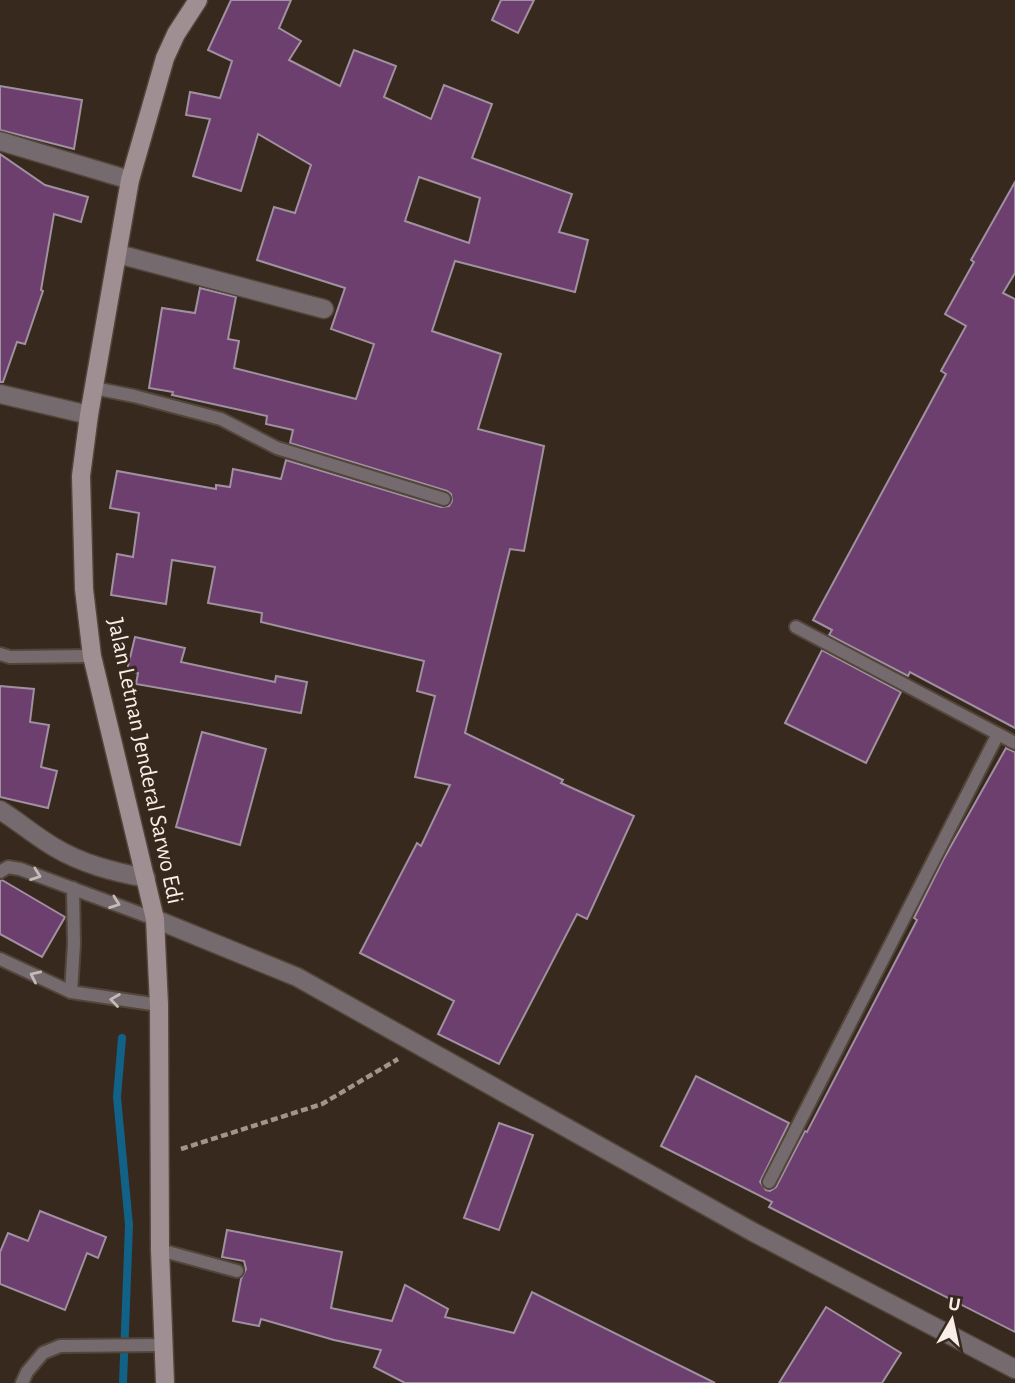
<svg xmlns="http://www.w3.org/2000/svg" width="1015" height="1383" font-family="'Alegreya Sans',sans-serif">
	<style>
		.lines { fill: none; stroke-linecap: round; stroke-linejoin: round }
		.stream { stroke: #126187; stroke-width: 8 }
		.building { fill: #6d3f6f; stroke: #a091a0; stroke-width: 2; fill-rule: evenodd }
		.lane-casing { stroke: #524539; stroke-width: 16 }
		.street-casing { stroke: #524539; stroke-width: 21 }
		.secondary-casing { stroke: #524539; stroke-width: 21 }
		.path { stroke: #a0948b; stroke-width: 4.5; stroke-dasharray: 7 3.5; stroke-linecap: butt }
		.lane { stroke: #756b6e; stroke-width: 12 }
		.street { stroke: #756b6e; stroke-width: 18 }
		.secondary { stroke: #9f8f93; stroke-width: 18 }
		.oneway { stroke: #c4bab7 }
		.labels { text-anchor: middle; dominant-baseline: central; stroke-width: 6; stroke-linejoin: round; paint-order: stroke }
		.street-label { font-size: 24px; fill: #f9efe8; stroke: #37291d }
	</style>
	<rect width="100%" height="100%" fill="#37291d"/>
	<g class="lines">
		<!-- stream -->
		<path class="stream" d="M 122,1038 L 117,1097 L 129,1225 L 123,1383"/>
	</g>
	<!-- building -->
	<g class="building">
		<path d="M 231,0 L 291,0 L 279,28 L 301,41 L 289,60 L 340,86 L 354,50 L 396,66 L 384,97 L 431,119 L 444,85 L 492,104 L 472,158 L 572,194 L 559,232 L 588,240 L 575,292 L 455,261 L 432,331 L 501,354 L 478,429 L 544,446 L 524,551 L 510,549 L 465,733 L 563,780 L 561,783 L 634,816 L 587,919 L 577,914 L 499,1064 L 438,1034 L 454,1001 L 360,953 L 417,843 L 421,846 L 450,785 L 415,777 L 435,696 L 417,691 L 424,661 L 261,622 L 262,613 L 208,603 L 215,567 L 172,560 L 166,604 L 111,595 L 117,554 L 133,557 L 139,513 L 110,508 L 117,471 L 216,489 L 216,485 L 230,487 L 233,469 L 281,479 L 286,460 L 441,507 L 449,506 L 452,501 L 451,494 L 447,491 L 290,443 L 293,430 L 266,424 L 267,416 L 172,395 L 173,392 L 149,388 L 162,308 L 195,313 L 200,288 L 236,297 L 228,339 L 239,341 L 234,368 L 356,399 L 374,344 L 331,329 L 345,288 L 257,260 L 274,207 L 295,213 L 311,165 L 258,134 L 241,191 L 193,176 L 210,119 L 186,115 L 190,92 L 220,98 L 232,61 L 208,50 ZM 419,177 L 480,198 L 469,243 L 405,221 Z"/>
		<path d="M 501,0 L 534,0 L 518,33 L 492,20 Z"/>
		<path d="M 0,86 L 82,100 L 74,149 L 0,130 Z"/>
		<path d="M 0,154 L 45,185 L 88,197 L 81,222 L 54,214 L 41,290 L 43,291 L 25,344 L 17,342 L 3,382 L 0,382 Z"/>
		<path d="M 1015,182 L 1015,273 L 1003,293 L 1015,299 L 1015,728 L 910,672 L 908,676 L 829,635 L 832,630 L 813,620 L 946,374 L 941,371 L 966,326 L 945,314 L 974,262 L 971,260 Z"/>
		<path d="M 135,637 L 185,648 L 181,662 L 275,682 L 276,676 L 307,682 L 301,713 L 136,684 L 138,673 L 128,671 L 128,666 Z"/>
		<path d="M 822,650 L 901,692 L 866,763 L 785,723 Z"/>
		<path d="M 0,686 L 34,689 L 30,722 L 49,725 L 41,767 L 57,771 L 48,808 L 0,797 Z"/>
		<path d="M 202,732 L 266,749 L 240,845 L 176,827 Z"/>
		<path d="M 1006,748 L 1015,752 L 1015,1332 L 769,1207 L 772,1202 L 661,1146 L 696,1076 L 789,1123 L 760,1182 L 766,1190 L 770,1191 L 776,1187 L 805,1131 L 807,1132 L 917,920 L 914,918 L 943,860 Z"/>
		<path d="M 2,880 L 65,917 L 42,957 L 0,934 L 0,881 Z"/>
		<path d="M 499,1123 L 533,1135 L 499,1230 L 464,1218 Z"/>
		<path d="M 40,1211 L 106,1237 L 98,1258 L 87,1253 L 65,1310 L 0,1284 L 0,1252 L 8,1233 L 28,1241 Z"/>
		<path d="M 227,1230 L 342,1252 L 331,1308 L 392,1321 L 405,1285 L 448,1309 L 445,1317 L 514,1333 L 532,1292 L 715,1383 L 405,1383 L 374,1367 L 381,1350 L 334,1340 L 261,1319 L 259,1326 L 233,1321 L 241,1279 L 246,1269 L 244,1261 L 222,1257 Z"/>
		<path d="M 826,1307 L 901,1353 L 882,1383 L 779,1383 Z"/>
	</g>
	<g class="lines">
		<defs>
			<g id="lane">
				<path d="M 94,388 L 134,396 L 221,419 L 277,448 L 444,499"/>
				<path d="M 796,627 L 1015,743"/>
				<path d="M 0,654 L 10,657 L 92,656"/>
				<path d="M 0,872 L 8,867 L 20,869 L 155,919"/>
				<path d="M 0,959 L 71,992 L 159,1005"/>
				<path d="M 71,992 L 74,944 L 73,888"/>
				<path d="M 769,1182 L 998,734"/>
				<path d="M 160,1250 L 237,1271"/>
				<path d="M 22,1383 L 27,1372 L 43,1353 L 60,1346 L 163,1345"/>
			</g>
			<g id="street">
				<path d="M 0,141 L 130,180"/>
				<path d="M 118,254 L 324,309"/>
				<path d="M 0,394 L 89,415"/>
				<path d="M 0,810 C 18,821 35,836 54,847 C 82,864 114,872 146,878"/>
				<path d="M 155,919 L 297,977 L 753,1232 L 1015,1369"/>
			</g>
			<path id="secondary" d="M 165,1383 L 160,1250 L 159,1005 L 155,919 L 92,656 L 84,589 L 81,476 L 89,415 L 130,180 L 165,58 L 176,34 L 198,0"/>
		</defs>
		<!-- lane casing -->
		<use href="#lane" class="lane-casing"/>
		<!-- street casing -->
		<use href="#street" class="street-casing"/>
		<!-- secondary casing -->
		<use href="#secondary" class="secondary-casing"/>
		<!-- path -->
		<path class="path" d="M 181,1149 L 322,1104 L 398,1059"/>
		<!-- lane -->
		<use href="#lane" class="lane"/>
		<!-- street -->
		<use href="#street" class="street"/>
		<!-- secondary -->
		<use href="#secondary" class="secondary"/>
	</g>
	<!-- one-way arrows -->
	<defs><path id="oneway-chevron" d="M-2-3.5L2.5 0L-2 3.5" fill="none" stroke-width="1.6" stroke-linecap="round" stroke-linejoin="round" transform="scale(1.75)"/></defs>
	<g class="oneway">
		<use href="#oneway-chevron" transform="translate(36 875) rotate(20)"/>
		<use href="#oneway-chevron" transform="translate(115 903) rotate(20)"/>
		<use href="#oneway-chevron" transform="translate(35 976) rotate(-155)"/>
		<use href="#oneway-chevron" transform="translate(115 1000) rotate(-172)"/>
	</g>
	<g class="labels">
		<!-- street labels -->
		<g class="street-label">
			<text transform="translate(145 761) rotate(78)">Jalan Letnan Jenderal Sarwo Edi</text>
		</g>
	</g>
	<!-- north arrow -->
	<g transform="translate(952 1320) rotate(9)" stroke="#37291d" stroke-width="5" paint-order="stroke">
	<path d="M0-5L12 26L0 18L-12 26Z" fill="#f9efe8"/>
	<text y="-10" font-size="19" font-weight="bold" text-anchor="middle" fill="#f9efe8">U</text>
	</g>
</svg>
